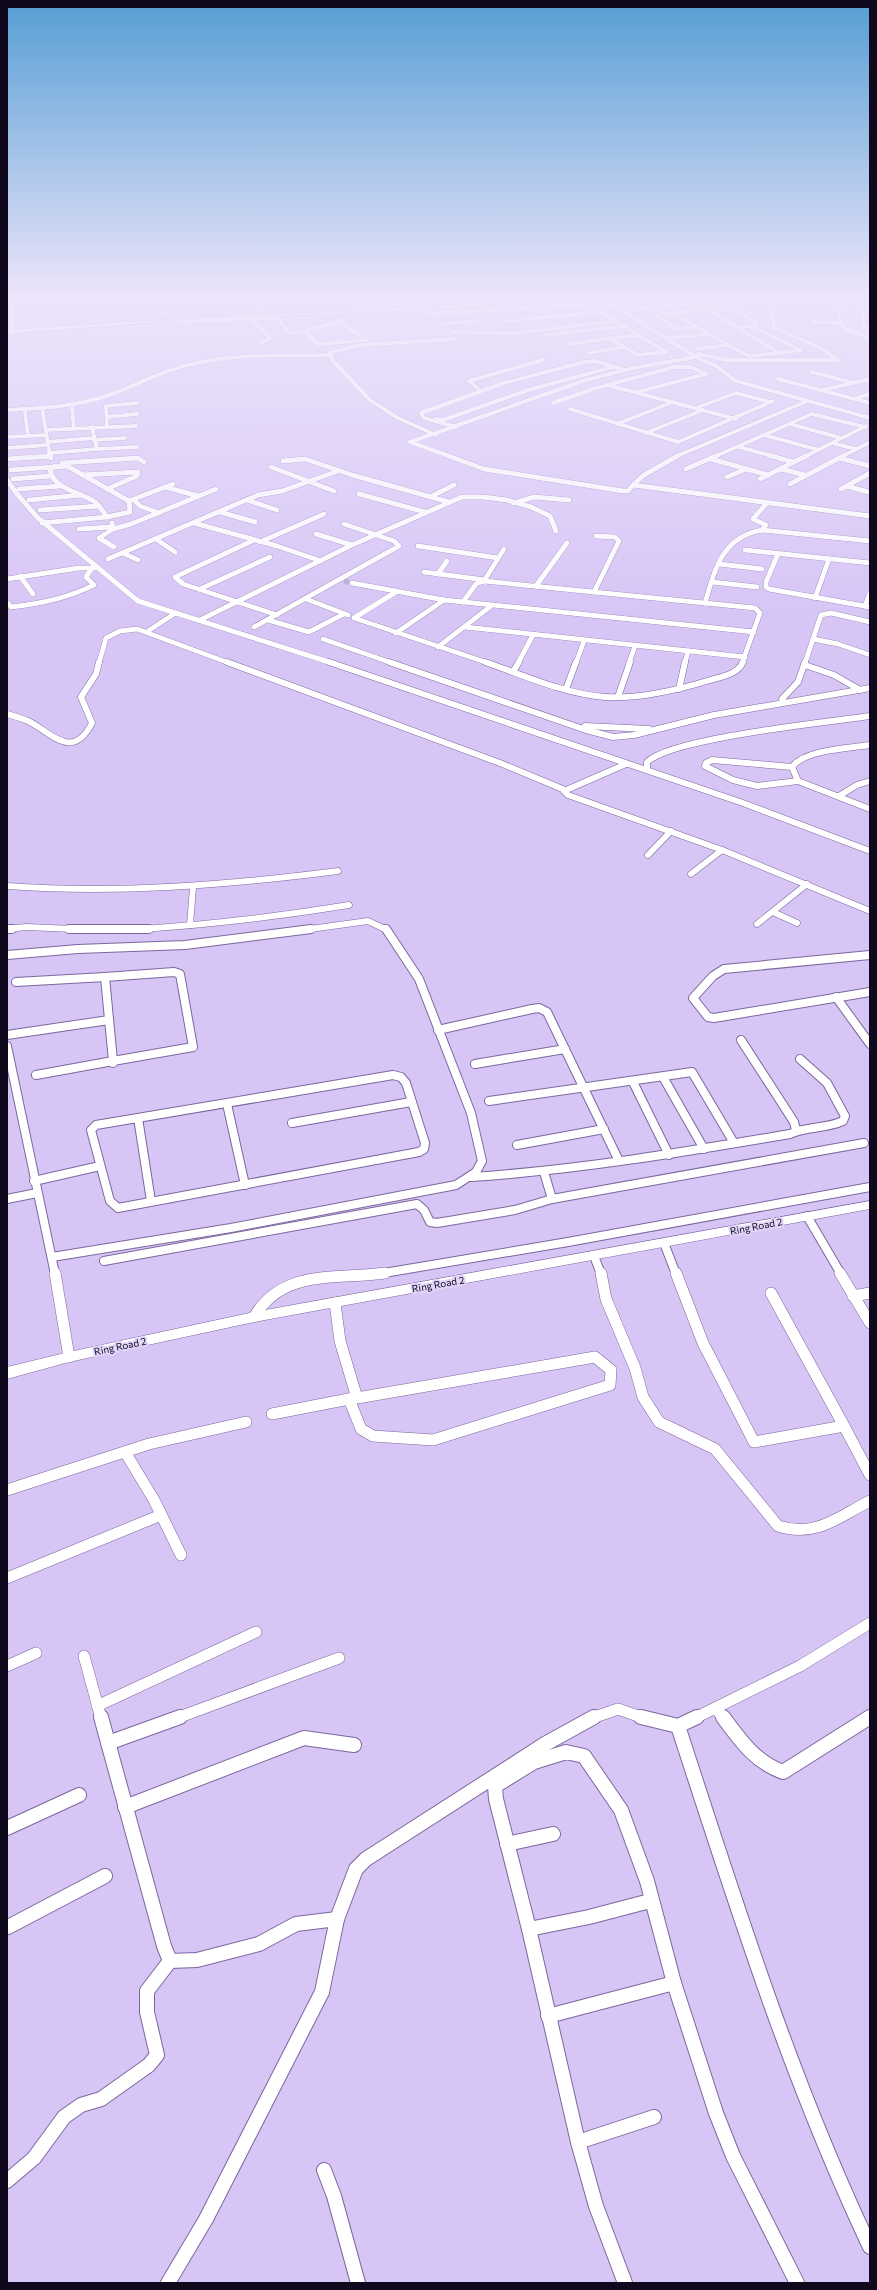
<svg xmlns="http://www.w3.org/2000/svg" width="877" height="2290" font-family="Commissioner,sans-serif">
	<style>
		.lines { fill: none; stroke-linecap: round; stroke-linejoin: round }
		.minor-tunnel { stroke: #b9a9d5; stroke-width: 5; stroke-dasharray: 5 2.5; stroke-linecap: butt }
		.minor-far5-casing { stroke: #7c679e; stroke-width: 4.5 }
		.minor-far4-casing { stroke: #7c679e; stroke-width: 5.5 }
		.minor-far3-casing { stroke: #7c679e; stroke-width: 7 }
		.minor-far2-casing { stroke: #7c679e; stroke-width: 10 }
		.minor-far1-casing { stroke: #7c679e; stroke-width: 12 }
		.minor-casing { stroke: #7c679e; stroke-width: 16 }
		.major-casing { stroke: #7c679e; stroke-width: 1 }
		.minor-far5 { stroke: #fff; stroke-width: 4 }
		.minor-far4 { stroke: #fff; stroke-width: 5 }
		.minor-far3 { stroke: #fff; stroke-width: 6 }
		.minor-far2 { stroke: #fff; stroke-width: 8 }
		.minor-far1 { stroke: #fff; stroke-width: 11 }
		.minor { stroke: #fff; stroke-width: 14 }
		.major { fill: #fff; fill-rule: evenodd }
		.labels { text-anchor: middle; dominant-baseline: central; stroke-width: 4; stroke-linejoin: round; paint-order: stroke }
		.street-label { font-size: 10px; fill: #10081c; stroke: #e2d5fa }
	</style>
	<rect width="100%" height="100%" fill="#d7c5f6"/>
	<g class="lines">
		<!-- minor-tunnel -->
		<path class="minor-tunnel" d="M 344,581 L 352,583"/>
		<defs>
			<g id="minor-far5">
				<path d="M 12,295 L 12,332"/>
				<path d="M 258,295 L 256,303 L 263,308 L 265,315"/>
				<path d="M 598,296 L 696,357 L 716,366 L 736,381 L 870,418"/>
				<path d="M 870,300 L 848,302 L 840,306 L 838,312 L 843,328 L 870,338"/>
				<path d="M 613,305 L 706,295"/>
				<path d="M 870,308 L 862,310 L 864,326 L 870,329"/>
				<path d="M 707,309 L 732,307 L 757,324 L 754,326"/>
				<path d="M 626,312 L 635,309 L 755,298 L 775,302 L 847,295"/>
				<path d="M 673,313 L 707,309 L 779,353 L 749,356 L 728,345"/>
				<path d="M 430,314 L 588,304 L 666,352"/>
				<path d="M 655,315 L 673,313 L 728,345 L 697,349"/>
				<path d="M 655,315 L 677,329 L 698,327"/>
				<path d="M 249,316 L 270,338 L 261,343"/>
				<path d="M 504,321 L 603,312"/>
				<path d="M 179,322 L 274,318 L 278,319 L 290,333 L 305,331 L 347,319"/>
				<path d="M 812,322 L 840,323"/>
				<path d="M 439,324 L 476,321"/>
				<path d="M 736,328 L 750,326 L 801,350 L 779,353"/>
				<path d="M 305,331 L 318,344 L 367,340 L 338,321"/>
				<path d="M 451,332 L 516,333 L 617,321"/>
				<path d="M 547,335 L 625,326"/>
				<path d="M 609,338 L 638,355 L 666,352"/>
				<path d="M 666,338 L 709,334"/>
				<path d="M 568,344 L 639,335"/>
				<path d="M 589,353 L 623,347"/>
				<path d="M 698,354 L 727,360 L 838,360 L 822,349 L 774,327 L 771,309 L 767,302"/>
				<path d="M 812,372 L 850,382"/>
				<path d="M 778,379 L 870,403"/>
				<path d="M 607,385 L 736,419"/>
				<path d="M 823,390 L 870,379"/>
				<path d="M 481,391 L 469,381 L 543,360"/>
				<path d="M 637,392 L 706,374"/>
				<path d="M 856,398 L 870,394"/>
				<path d="M 553,403 L 593,389 L 674,367 L 691,367 L 706,374"/>
				<path d="M 42,407 L 50,456"/>
				<path d="M 72,408 L 74,428"/>
				<path d="M 696,408 L 736,393 L 770,402"/>
				<path d="M 570,409 L 678,442 L 773,401"/>
				<path d="M 7,410 C 42,408 76,407 109,395 C 137,385 163,370 192,364 C 237,353 283,356 329,355"/>
				<path d="M 25,412 L 28,436"/>
				<path d="M 107,417 L 137,414"/>
				<path d="M 436,419 L 443,420 L 528,390 L 613,367"/>
				<path d="M 617,424 L 673,402"/>
				<path d="M 790,424 L 841,438"/>
				<path d="M 107,426 L 106,406 L 137,403"/>
				<path d="M 456,427 L 424,418 L 421,413 L 504,383 L 584,362 L 595,361 L 625,370"/>
				<path d="M 46,430 L 136,426"/>
				<path d="M 646,433 L 703,410"/>
				<path d="M 436,435 L 398,418 L 370,400 L 333,361 L 329,353 L 361,345 L 456,339"/>
				<path d="M 764,435 L 819,450"/>
				<path d="M 7,437 L 46,435"/>
				<path d="M 94,440 L 125,438"/>
				<path d="M 47,442 L 94,438"/>
				<path d="M 410,442 L 449,456"/>
				<path d="M 410,442 L 586,380 L 633,368 L 696,357"/>
				<path d="M 832,443 L 856,449"/>
				<path d="M 739,447 L 772,456"/>
				<path d="M 7,448 L 47,445"/>
				<path d="M 97,449 L 137,447"/>
				<path d="M 49,453 L 97,449 L 92,427"/>
				<path d="M 49,456 L 51,456"/>
				<path d="M 677,456 L 805,402"/>
				<path d="M 716,456 L 812,414 L 865,427"/>
				<path d="M 806,456 L 866,426"/>
				<path d="M 843,456 L 870,442"/>
			</g>
			<g id="minor-far4">
				<path d="M 50,455 L 51,458"/>
				<path d="M 446,455 L 484,469 L 623,491 L 628,491 L 633,485 L 870,516"/>
				<path d="M 768,455 L 793,462"/>
				<path d="M 839,458 L 870,466"/>
				<path d="M 7,459 L 51,456"/>
				<path d="M 711,459 L 768,475"/>
				<path d="M 283,461 L 305,459 L 352,475 L 449,502"/>
				<path d="M 62,463 L 138,458 L 144,462"/>
				<path d="M 67,466 L 129,501 L 130,512 L 107,517 C 103,512 100,506 95,502 C 81,492 54,490 50,470 L 54,467 Z"/>
				<path d="M 54,467 L 55,466"/>
				<path d="M 271,467 L 334,491"/>
				<path d="M 686,469 L 718,455"/>
				<path d="M 781,469 L 805,475"/>
				<path d="M 11,470 L 54,467"/>
				<path d="M 82,475 L 138,472 L 137,476 L 107,489"/>
				<path d="M 727,477 L 746,469"/>
				<path d="M 13,479 L 50,476"/>
				<path d="M 760,479 L 808,455"/>
				<path d="M 7,480 L 17,494 L 38,518 L 138,601 L 332,663"/>
				<path d="M 790,484 L 845,455"/>
				<path d="M 633,485 L 644,475 L 679,455"/>
				<path d="M 847,486 L 868,492"/>
				<path d="M 165,487 L 198,496"/>
				<path d="M 19,489 L 61,486"/>
				<path d="M 841,489 L 870,473"/>
				<path d="M 359,494 L 425,512"/>
				<path d="M 432,496 L 454,485"/>
				<path d="M 29,500 L 81,495"/>
				<path d="M 134,500 L 140,506 L 159,513"/>
				<path d="M 247,500 L 277,510"/>
				<path d="M 129,501 L 173,484"/>
				<path d="M 514,503 L 534,497 L 569,500"/>
				<path d="M 40,510 L 99,506"/>
				<path d="M 220,512 L 255,522"/>
				<path d="M 42,523 L 107,517"/>
				<path d="M 112,523 L 113,529 L 99,538 L 114,547"/>
				<path d="M 194,523 L 277,546 L 321,561"/>
				<path d="M 79,529 L 111,527"/>
				<path d="M 113,529 L 131,524 L 216,489"/>
				<path d="M 762,530 L 766,525 L 753,519 L 766,504"/>
				<path d="M 316,534 L 352,545"/>
				<path d="M 156,539 L 175,552"/>
				<path d="M 252,541 L 175,577 L 183,584 L 277,615"/>
				<path d="M 260,542 L 324,514"/>
				<path d="M 418,546 L 498,558"/>
				<path d="M 745,550 L 870,563"/>
				<path d="M 123,553 L 138,560"/>
				<path d="M 778,554 L 766,582 L 766,587 L 769,589 L 870,607"/>
				<path d="M 108,559 L 258,495 L 282,491 L 338,471"/>
				<path d="M 719,564 L 762,569"/>
				<path d="M 424,572 L 485,580"/>
				<path d="M 438,574 L 447,561"/>
				<path d="M 20,576 L 33,594"/>
				<path d="M 7,579 L 79,568 L 96,568"/>
				<path d="M 484,581 L 504,549"/>
				<path d="M 712,582 L 757,587"/>
				<path d="M 352,583 L 444,600 L 754,632"/>
				<path d="M 536,586 L 567,543"/>
				<path d="M 200,589 L 270,557"/>
				<path d="M 396,592 L 354,618 L 488,663"/>
				<path d="M 594,592 L 619,541 L 615,537 L 596,536"/>
				<path d="M 815,598 L 829,559"/>
				<path d="M 306,599 L 348,615"/>
				<path d="M 463,602 L 476,584 L 484,581 L 755,608 L 760,613 L 742,663"/>
				<path d="M 8,603 L 11,607 C 40,604 68,598 94,585 L 86,577 L 92,568"/>
				<path d="M 705,603 C 715,569 722,537 762,530 L 870,541"/>
				<path d="M 865,606 L 870,593"/>
				<path d="M 200,620 L 352,545 L 462,497 L 483,497 L 507,500 L 531,507 L 550,516 L 556,531"/>
				<path d="M 268,620 L 309,632 L 344,614"/>
				<path d="M 254,627 L 399,546 L 394,541 L 344,524"/>
				<path d="M 465,627 L 745,657"/>
				<path d="M 148,631 L 174,614"/>
				<path d="M 396,633 L 444,600"/>
				<path d="M 323,639 L 392,663"/>
				<path d="M 813,639 L 838,644 L 870,655"/>
				<path d="M 438,647 L 491,606"/>
				<path d="M 99,663 L 106,638 L 120,631 L 137,629 L 229,663"/>
				<path d="M 518,663 L 533,635"/>
				<path d="M 576,663 L 584,641"/>
				<path d="M 629,663 L 635,646"/>
				<path d="M 685,663 L 688,651"/>
				<path d="M 805,663 L 821,615 L 831,613 L 870,622"/>
			</g>
			<g id="minor-far3">
				<path d="M 227,662 L 500,763 L 565,790"/>
				<path d="M 329,662 L 743,803 L 870,851"/>
				<path d="M 389,662 L 586,730 L 613,737 L 634,735 L 714,715 L 870,688"/>
				<path d="M 485,662 C 523,675 564,694 605,697 C 636,699 677,690 707,681 C 719,677 738,675 743,662"/>
				<path d="M 805,665 L 834,675 L 860,690"/>
				<path d="M 513,672 L 519,662"/>
				<path d="M 566,689 L 576,662"/>
				<path d="M 679,689 L 685,662"/>
				<path d="M 618,697 L 630,662"/>
				<path d="M 783,702 L 782,699 L 798,682 L 805,662"/>
				<path d="M 7,714 C 14,716 21,718 28,721 C 51,732 72,762 92,723 L 81,697 L 96,674 L 99,662"/>
				<path d="M 585,726 L 649,729"/>
				<path d="M 626,764 L 564,791 L 568,795 L 722,850 L 870,911"/>
				<path d="M 792,767 L 712,760 L 706,763 L 705,766 L 733,780 L 757,786 L 798,781 L 870,809"/>
				<path d="M 647,770 L 647,762 C 671,738 829,722 870,716"/>
				<path d="M 798,781 L 792,767 C 804,750 849,748 870,745"/>
				<path d="M 839,796 L 857,785 L 870,781"/>
				<path d="M 648,855 L 671,831"/>
				<path d="M 691,874 L 722,850"/>
				<path d="M 7,886 C 118,894 228,885 338,871"/>
				<path d="M 773,912 L 797,923"/>
				<path d="M 757,924 L 807,884"/>
				<path d="M 190,925 L 193,887"/>
				<path d="M 7,929 L 26,927 L 98,930"/>
				<path d="M 124,930 C 200,926 275,917 349,905"/>
				<path d="M 303,930 L 368,921 L 387,930"/>
			</g>
			<g id="minor-far2">
				<path d="M 7,929 L 12,929"/>
				<path d="M 69,929 L 149,929"/>
				<path d="M 7,955 L 78,949 L 185,945 L 311,929"/>
				<path d="M 870,955 L 724,969 L 713,976 L 693,998 L 708,1017 L 714,1018 L 870,992"/>
				<path d="M 174,972 L 180,974 L 193,1047 L 113,1061 L 105,977 Z"/>
				<path d="M 16,982 L 105,977"/>
				<path d="M 836,997 L 870,1044"/>
				<path d="M 438,1030 L 532,1009 L 539,1008 L 547,1012 L 619,1161"/>
				<path d="M 7,1035 L 109,1020"/>
				<path d="M 741,1040 L 794,1122 L 796,1130"/>
				<path d="M 7,1046 L 55,1274"/>
				<path d="M 113,1061 L 113,1063"/>
				<path d="M 475,1064 L 565,1049"/>
				<path d="M 36,1075 L 113,1061"/>
				<path d="M 393,1075 L 401,1077 L 406,1083 L 425,1143 L 424,1149 L 419,1152 L 118,1208 L 110,1201 L 91,1130 L 96,1125 Z"/>
				<path d="M 663,1077 L 704,1149"/>
				<path d="M 633,1082 L 669,1155"/>
				<path d="M 489,1101 L 692,1072 L 734,1143"/>
				<path d="M 227,1104 L 245,1185"/>
				<path d="M 138,1118 L 151,1201"/>
				<path d="M 292,1123 L 411,1102"/>
				<path d="M 517,1145 L 604,1129"/>
				<path d="M 471,1177 C 578,1170 684,1152 790,1134 C 807,1126 826,1129 843,1121 L 845,1116 L 827,1083 L 800,1059"/>
				<path d="M 34,1181 L 100,1166"/>
				<path d="M 7,1199 L 37,1193"/>
				<path d="M 552,1199 L 864,1143"/>
				<path d="M 807,1216 L 841,1274"/>
				<path d="M 664,1243 L 676,1274"/>
				<path d="M 594,1256 L 601,1274"/>
				<path d="M 52,1257 L 231,1228 L 456,1185 L 476,1172 L 482,1161 L 471,1113 L 419,979 L 386,929"/>
				<path d="M 104,1261 L 417,1204 L 424,1210 L 430,1222 L 437,1223 L 515,1210 L 552,1199 L 544,1172"/>
				<path d="M 378,1274 L 568,1242 L 870,1187"/>
			</g>
			<g id="minor-far1">
				<path d="M 55,1273 L 69,1357"/>
				<path d="M 601,1273 L 606,1299 L 635,1368 L 643,1397 L 659,1422 L 715,1449 L 778,1526 C 816,1538 838,1517 870,1501"/>
				<path d="M 676,1273 L 703,1343 L 754,1442 L 844,1426 L 870,1475"/>
				<path d="M 840,1273 L 870,1323"/>
				<path d="M 771,1293 L 844,1426"/>
				<path d="M 853,1296 L 870,1293"/>
				<path d="M 335,1303 L 340,1341 L 357,1398 L 595,1357 L 611,1370 L 610,1385 L 433,1440 L 373,1436 L 361,1429 L 349,1399"/>
				<path d="M 254,1317 C 283,1268 337,1280 385,1273"/>
				<path d="M 272,1414 L 354,1398"/>
				<path d="M 125,1452 L 154,1500 L 181,1555"/>
				<path d="M 7,1490 L 149,1444 L 246,1422"/>
				<path d="M 7,1578 L 161,1515"/>
				<path d="M 84,1656 L 101,1718"/>
				<path d="M 7,1666 L 36,1653"/>
				<path d="M 97,1706 L 256,1632"/>
				<path d="M 716,1708 L 723,1718"/>
				<path d="M 177,1718 L 339,1658"/>
				<path d="M 592,1718 L 618,1709 L 644,1718"/>
				<path d="M 695,1718 L 800,1666 L 870,1623"/>
			</g>
			<g id="minor">
				<path d="M 101,1717 L 164,1946 L 170,1961 L 197,1960 L 259,1944 L 296,1924 L 337,1919"/>
				<path d="M 641,1717 L 678,1726 L 697,1717"/>
				<path d="M 723,1717 C 740,1740 755,1762 783,1772 L 870,1717"/>
				<path d="M 678,1726 C 736,1904 790,2078 870,2247"/>
				<path d="M 108,1743 L 180,1717"/>
				<path d="M 125,1807 L 304,1738 L 354,1745"/>
				<path d="M 7,1828 L 79,1795"/>
				<path d="M 507,1844 L 553,1834"/>
				<path d="M 8,1927 L 105,1876"/>
				<path d="M 529,1929 L 589,1917 L 650,1901"/>
				<path d="M 548,2016 L 674,1983"/>
				<path d="M 578,2142 L 654,2117"/>
				<path d="M 324,2170 L 334,2196 L 358,2283"/>
				<path d="M 7,2181 L 34,2158 L 64,2117 L 81,2105 L 101,2099 L 149,2065 L 157,2055 L 147,2012 L 147,1991 L 170,1961"/>
				<path d="M 168,2283 L 206,2219 L 322,1992 L 337,1919 L 356,1869 L 366,1859 L 545,1744 L 594,1717"/>
				<path d="M 625,2283 L 596,2206 L 578,2142 L 529,1929 L 496,1799 L 495,1786 L 534,1762 L 566,1752 L 584,1756 L 621,1810 L 647,1881 L 674,1983 L 716,2113 L 733,2156 L 797,2283"/>
			</g>
			<g id="major">
				<path d="M 586,295 L 609,295 L 457,308 L 157,322 L 7,334 L 7,330 C 200,315 393,312 586,295 Z"/>
				<path d="M 870,1201 L 870,1209 L 254,1322 L 69,1362 L 7,1379 L 7,1367 L 69,1352 L 254,1312 Z"/>
			</g>
		</defs>
		<!-- minor-far5 casing -->
		<use href="#minor-far5" class="minor-far5-casing"/>
		<!-- minor-far4 casing -->
		<use href="#minor-far4" class="minor-far4-casing"/>
		<!-- minor-far3 casing -->
		<use href="#minor-far3" class="minor-far3-casing"/>
		<!-- minor-far2 casing -->
		<use href="#minor-far2" class="minor-far2-casing"/>
		<!-- minor-far1 casing -->
		<use href="#minor-far1" class="minor-far1-casing"/>
		<!-- minor casing -->
		<use href="#minor" class="minor-casing"/>
		<!-- major casing -->
		<use href="#major" class="major-casing"/>
		<!-- minor-far5 -->
		<use href="#minor-far5" class="minor-far5"/>
		<!-- minor-far4 -->
		<use href="#minor-far4" class="minor-far4"/>
		<!-- minor-far3 -->
		<use href="#minor-far3" class="minor-far3"/>
		<!-- minor-far2 -->
		<use href="#minor-far2" class="minor-far2"/>
		<!-- minor-far1 -->
		<use href="#minor-far1" class="minor-far1"/>
		<!-- minor -->
		<use href="#minor" class="minor"/>
		<!-- major -->
		<use href="#major" class="major"/>
	</g>
	<!-- sky -->
	<linearGradient id="sky" x2="0" y2="1"><stop stop-color="#569ed4"/><stop offset="0.48" stop-color="#ede5fb"/><stop offset="1" stop-color="#ede5fb" stop-opacity="0"/></linearGradient>
	<rect width="877" height="616" fill="url(#sky)"/>
	<g class="labels">
		<!-- street labels -->
		<g class="street-label">
			<text transform="translate(756 1226) rotate(-11)">Ring Road 2</text>
			<text transform="translate(438 1284) rotate(-10)">Ring Road 2</text>
			<text transform="translate(120 1346) rotate(-12)">Ring Road 2</text>
		</g>
	</g>
	<!-- border -->
	<rect width="877" height="2290" fill="none" stroke="#10081c" stroke-width="16"/>
</svg>
